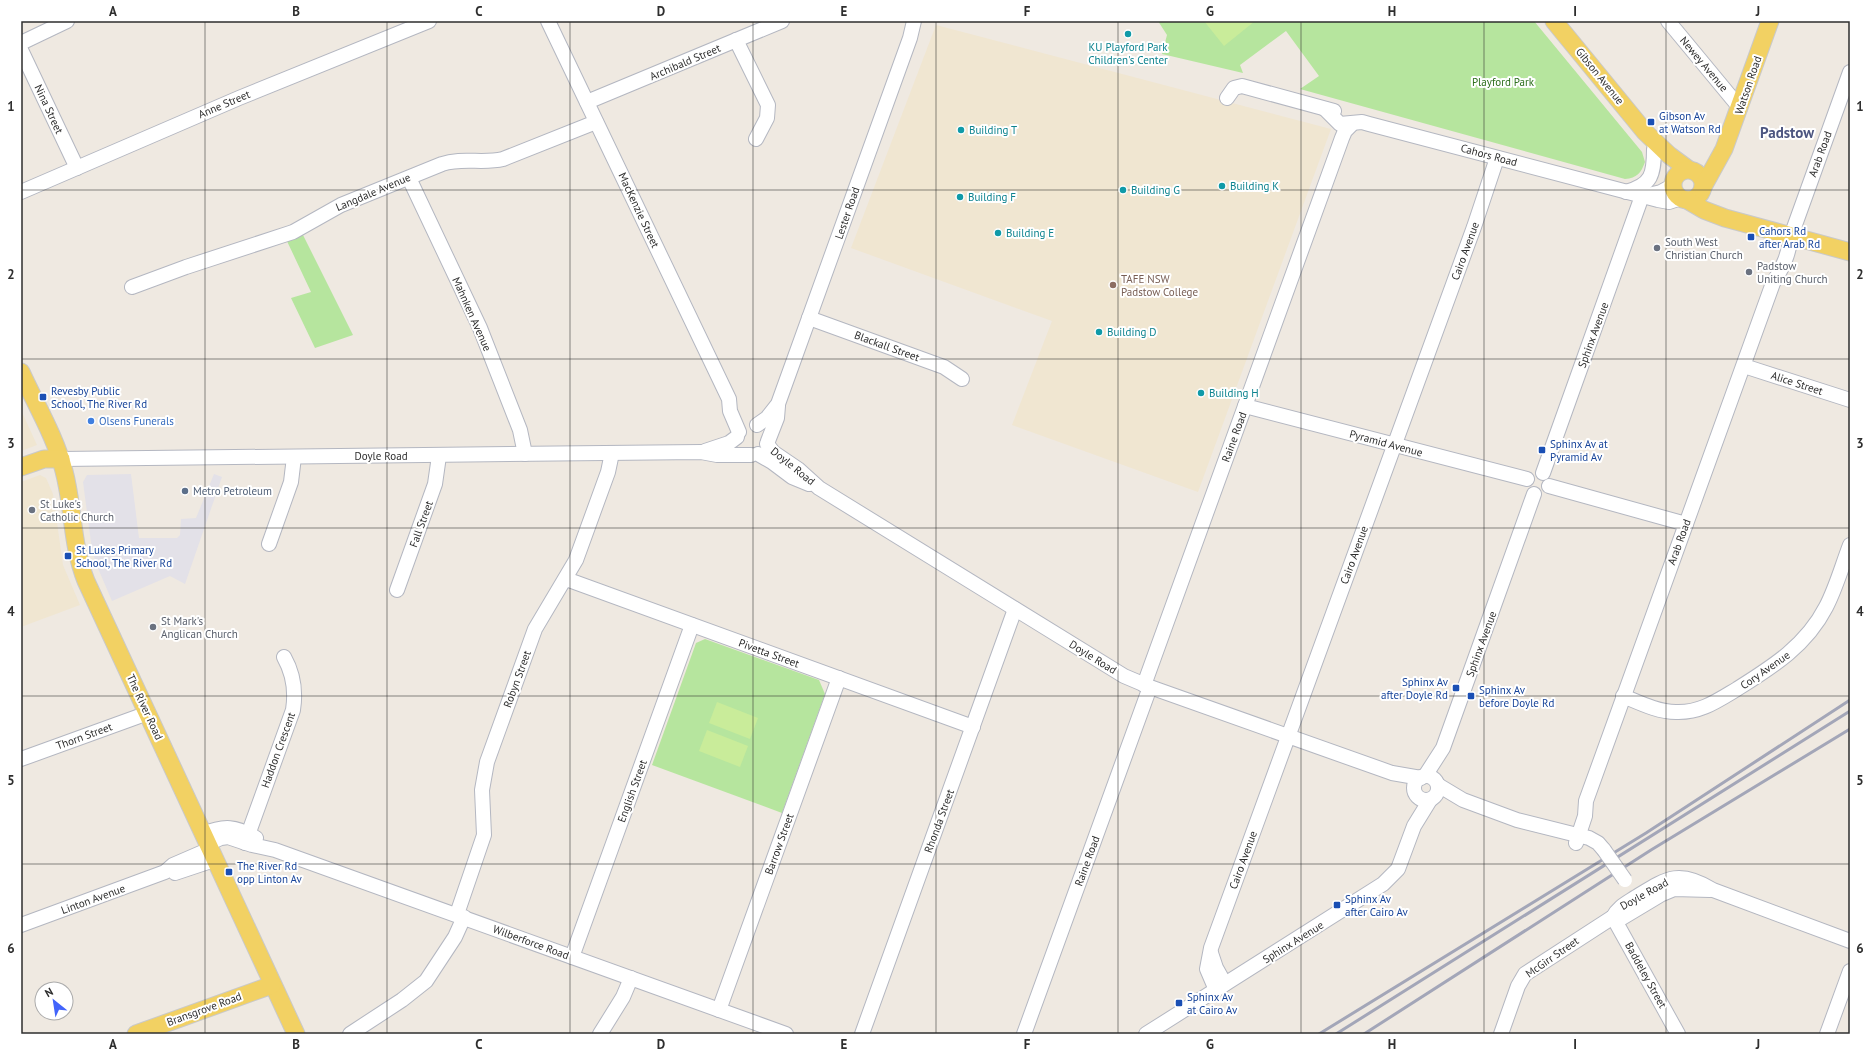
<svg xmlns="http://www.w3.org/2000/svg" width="1871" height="1055" font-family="'PT Sans',sans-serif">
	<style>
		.industrial { fill: #e3e1e8 }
		.education { fill: #f0e6d1 }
		.green { fill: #b6e59e }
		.pitch { fill: #c9ec9a }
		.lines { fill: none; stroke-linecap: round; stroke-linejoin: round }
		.minor-casing { stroke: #b4b7c1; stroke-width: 16 }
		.major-casing { stroke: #c9c9c9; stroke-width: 19 }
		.minor { stroke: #fff; stroke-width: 14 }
		.major { stroke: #f2d163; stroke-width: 17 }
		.rail { stroke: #a3a6b8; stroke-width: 3 }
		.minor-bridge-casing { stroke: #b4b7c1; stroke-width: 16; stroke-linecap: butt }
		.minor-bridge { stroke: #fff; stroke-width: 14 }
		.grid { fill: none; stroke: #2e2e2e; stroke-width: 1; stroke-opacity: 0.55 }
		.culture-dot { fill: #0f9aa8; stroke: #fff; stroke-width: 1.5 }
		.transit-dot { fill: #1a4fb4; stroke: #fff; stroke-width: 1.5 }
		.worship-dot { fill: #6b7280; stroke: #fff; stroke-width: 1.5 }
		.education-dot { fill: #8d6e63; stroke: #fff; stroke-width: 1.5 }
		.shop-dot { fill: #3f7fe0; stroke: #fff; stroke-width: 1.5 }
		.service-dot { fill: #5c6f8a; stroke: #fff; stroke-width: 1.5 }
		.labels { text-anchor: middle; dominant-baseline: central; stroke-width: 4; stroke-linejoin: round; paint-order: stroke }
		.culture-label { font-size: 11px; fill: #0d838f; stroke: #fff; text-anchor: start }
		.street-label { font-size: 11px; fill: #2e2e2e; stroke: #fff }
		.park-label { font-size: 11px; fill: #2c6e1b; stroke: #fff }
		.transit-label { font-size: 11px; fill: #164399; stroke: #fff; text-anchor: start }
		.worship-label { font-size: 11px; fill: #5b616d; stroke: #fff; text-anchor: start }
		.education-label { font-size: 11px; fill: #785e54; stroke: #fff; text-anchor: start }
		.shop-label { font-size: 11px; fill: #366cbe; stroke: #fff; text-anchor: start }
		.service-label { font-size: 11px; fill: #4e5e75; stroke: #fff; text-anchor: start }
		.district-label { font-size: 15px; font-weight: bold; fill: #4d5680; stroke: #fff }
		.neatline { fill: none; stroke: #2e2e2e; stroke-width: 1.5 }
		.grid-label { font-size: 13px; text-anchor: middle; font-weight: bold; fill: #2e2e2e }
	</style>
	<rect width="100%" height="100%" fill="#efe9e1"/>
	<!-- industrial -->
	<path class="industrial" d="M 131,474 L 139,538 L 177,538 L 180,535 L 181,519 L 196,518 L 214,474 L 222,477 L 185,584 L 170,576 L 112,601 L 97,566 L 92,550 L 83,482 L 87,475 Z"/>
	<!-- education -->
	<g class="education">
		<path d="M 936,25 L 1331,129 L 1198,492 L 1012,425 L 1052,321 L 851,248 Z"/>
		<path d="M 21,410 L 37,445 L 21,451 Z"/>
		<path d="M 40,475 L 46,478 L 53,494 L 63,565 L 80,605 L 21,627 L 21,482 Z"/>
	</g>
	<!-- green -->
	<g class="green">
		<path d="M 1158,21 L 1534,21 L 1642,152 L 1645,162 C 1641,173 1637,178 1625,179 L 1300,89 L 1319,76 L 1286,31 L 1240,65 L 1243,73 L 1162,54 L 1167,35 Z"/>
		<path d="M 302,233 L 353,335 L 315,348 L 291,298 L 311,292 L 286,239 Z"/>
		<path d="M 705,639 L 819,680 L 825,694 L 782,813 L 652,765 L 696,643 Z"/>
	</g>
	<!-- pitch -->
	<g class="pitch">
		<path d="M 1204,21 L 1255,21 L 1224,46 Z"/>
		<path d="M 717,702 L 758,718 L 750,739 L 709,723 Z"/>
		<path d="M 707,730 L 748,746 L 740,767 L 699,751 Z"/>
	</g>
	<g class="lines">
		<defs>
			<g id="minor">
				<path d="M 548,21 L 729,399 L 730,411 L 739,432"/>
				<path d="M 1668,21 L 1740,108"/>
				<path d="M 736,40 L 768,105 L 767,118 L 756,139"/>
				<path d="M 21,43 L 67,21"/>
				<path d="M 21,50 L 77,168"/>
				<path d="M 1227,98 L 1234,88 L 1242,86 L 1334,111"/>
				<path d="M 587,102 L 782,21"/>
				<path d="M 1325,109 L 1340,124 L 1362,122 L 1369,124 L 1658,200 L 1669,202 L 1681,198"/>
				<path d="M 409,178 L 480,328 L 520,430 L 525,454"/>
				<path d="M 21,192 L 239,98 L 429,21"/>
				<path d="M 1626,192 C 1652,185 1654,174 1654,149"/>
				<path d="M 1644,196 L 1661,192 L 1672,186"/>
				<path d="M 132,287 L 186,267 L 293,232 L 341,205 L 442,164 C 462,157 483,164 503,159 L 596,122"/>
				<path d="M 809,318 L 944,367 L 962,379"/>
				<path d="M 1744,366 L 1850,400"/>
				<path d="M 1245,406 L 1527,479"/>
				<path d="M 757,425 L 767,418 L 778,404 L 910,38 L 914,21"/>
				<path d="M 768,441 L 777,418 L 778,406"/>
				<path d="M 767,444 L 773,452 L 798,469 L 819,488 L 1124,676 L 1150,687 L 1392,773 L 1421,778"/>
				<path d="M 705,451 L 729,443 L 737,437"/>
				<path d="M 758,454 L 772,462 L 792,477 L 809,484"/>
				<path d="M 61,459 L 701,452 L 717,455 L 751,455"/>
				<path d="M 1543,473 L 1642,196"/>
				<path d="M 1549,486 L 1686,524"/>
				<path d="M 269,544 L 291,482 L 294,457"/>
				<path d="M 566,579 L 973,727"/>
				<path d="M 397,590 L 435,484 L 439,456"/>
				<path d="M 1144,685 L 1342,138 L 1345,131 L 1351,125"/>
				<path d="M 1623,696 C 1640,703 1658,712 1676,712 C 1700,713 1717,701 1737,689 C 1772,667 1806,646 1826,607 C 1836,588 1842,566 1850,545"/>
				<path d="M 21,759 L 148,713"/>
				<circle cx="1426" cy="788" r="12"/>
				<path d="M 1425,776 L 1443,748 L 1534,494"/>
				<path d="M 1438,785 L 1463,800 L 1517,820 L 1589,838 L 1598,843 L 1604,850"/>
				<path d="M 203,834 C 224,825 236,826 256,838"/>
				<path d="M 245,843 L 293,710 C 296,691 293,673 284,657"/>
				<path d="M 1576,843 L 1585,816 L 1586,801 L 1773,283 C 1783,267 1789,254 1791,236 L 1850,72"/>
				<path d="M 207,844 L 221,838 L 228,837 L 252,845 L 275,850 L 786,1034"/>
				<path d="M 175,873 L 214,860"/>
				<path d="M 457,914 L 484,835 L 482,790 L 487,762 L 535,629 L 576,560 L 608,472 L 612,453"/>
				<path d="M 1613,917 L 1678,1034"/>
				<path d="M 1613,917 L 1622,918 L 1662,894 L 1674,889 L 1710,890"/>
				<path d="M 21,925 L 165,872 L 173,865 L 210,849"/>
				<path d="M 1211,953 L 1216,968 L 1225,984"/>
				<path d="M 572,957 L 692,625"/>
				<path d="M 1216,990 L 1207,969 L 1211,948 L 1474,227 L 1497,158"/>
				<path d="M 719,1010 L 839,678"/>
				<path d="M 350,1034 L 402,1000 L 426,981 L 455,937 L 464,917"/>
				<path d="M 600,1034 L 623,997 L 631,978"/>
				<path d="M 862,1034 L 1015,609"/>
				<path d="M 1024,1034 L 1150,687"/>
				<path d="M 1146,1034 L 1383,884 L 1398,869 L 1414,826 L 1430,800"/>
				<path d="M 1501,1034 L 1518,986 L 1525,974 L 1613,917 C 1618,907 1627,903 1636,897 C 1667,878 1679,869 1713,890 L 1850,941"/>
				<path d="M 1827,1034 L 1850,971"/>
			</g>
			<g id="major">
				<path d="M 1554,21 L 1645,132 L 1669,155 L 1688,169"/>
				<circle cx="1688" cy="185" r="15"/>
				<path d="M 1703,187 L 1724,149 L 1770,21"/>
				<path d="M 1687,200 L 1704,210 L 1725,218 L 1850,252"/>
				<path d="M 21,372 C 35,403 56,438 64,471 C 74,509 71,543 86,581 L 296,1034"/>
				<path d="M 21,467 L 44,459 L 61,459"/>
				<path d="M 136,1034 L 272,985"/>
			</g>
		</defs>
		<!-- minor casing -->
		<use href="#minor" class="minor-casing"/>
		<!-- major casing -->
		<use href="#major" class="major-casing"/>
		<!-- minor -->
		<use href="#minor" class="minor"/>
		<!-- major -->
		<use href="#major" class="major"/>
		<!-- rail -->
		<g class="rail">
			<path d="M 1319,1034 L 1646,833 L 1850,700"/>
			<path d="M 1336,1034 L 1850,711"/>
			<path d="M 1364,1034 L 1651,850 L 1850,729"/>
		</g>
		<defs>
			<path id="minor-bridge" d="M 1604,850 L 1625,880"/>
		</defs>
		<!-- minor-bridge casing -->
		<use href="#minor-bridge" class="minor-bridge-casing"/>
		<!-- minor-bridge -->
		<use href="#minor-bridge" class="minor-bridge"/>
	</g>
	<!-- grid -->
	<path class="grid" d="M 205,21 L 205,1034M 387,21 L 387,1034M 570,21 L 570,1034M 753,21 L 753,1034M 936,21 L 936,1034M 1118,21 L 1118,1034M 1301,21 L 1301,1034M 1484,21 L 1484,1034M 1666,21 L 1666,1034M 21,190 L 1850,190M 21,359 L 1850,359M 21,528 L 1850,528M 21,696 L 1850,696M 21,864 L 1850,864"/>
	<!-- markers -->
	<g class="culture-dot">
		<circle cx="1128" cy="34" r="4"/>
		<circle cx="961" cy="130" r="4"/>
		<circle cx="1222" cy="186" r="4"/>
		<circle cx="1123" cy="190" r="4"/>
		<circle cx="960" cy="197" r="4"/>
		<circle cx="998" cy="233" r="4"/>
		<circle cx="1099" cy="332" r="4"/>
		<circle cx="1201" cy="393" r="4"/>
	</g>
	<g class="transit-dot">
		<rect x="1647" y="118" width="8" height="8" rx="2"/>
		<rect x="1747" y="233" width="8" height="8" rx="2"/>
		<rect x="39" y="393" width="8" height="8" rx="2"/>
		<rect x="1538" y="446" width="8" height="8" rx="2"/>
		<rect x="64" y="552" width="8" height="8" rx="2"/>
		<rect x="1452" y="684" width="8" height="8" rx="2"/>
		<rect x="1467" y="692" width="8" height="8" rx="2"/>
		<rect x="225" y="868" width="8" height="8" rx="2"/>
		<rect x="1333" y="901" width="8" height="8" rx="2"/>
		<rect x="1175" y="999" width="8" height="8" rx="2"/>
	</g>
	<g class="worship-dot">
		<circle cx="1657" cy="248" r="4"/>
		<circle cx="1749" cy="272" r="4"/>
		<circle cx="32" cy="510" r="4"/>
		<circle cx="153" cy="627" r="4"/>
	</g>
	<circle class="education-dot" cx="1113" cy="285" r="4"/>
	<circle class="shop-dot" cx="91" cy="421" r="4"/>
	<circle class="service-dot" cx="185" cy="491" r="4"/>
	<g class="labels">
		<!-- culture labels -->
		<g class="culture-label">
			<text x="1128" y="47" text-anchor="middle">KU Playford Park<tspan x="1128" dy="13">Children's Center</tspan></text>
			<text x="969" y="130">Building T</text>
			<text x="1230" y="186">Building K</text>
			<text x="1131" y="190">Building G</text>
			<text x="968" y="197">Building F</text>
			<text x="1006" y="233">Building E</text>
			<text x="1107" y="332">Building D</text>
			<text x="1209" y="393">Building H</text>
		</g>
		<!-- street labels -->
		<g class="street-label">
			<text transform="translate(685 62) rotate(-23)">Archibald Street</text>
			<text transform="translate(1704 64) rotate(50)">Newey Avenue</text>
			<text transform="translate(1600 76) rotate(51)">Gibson Avenue</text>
			<text transform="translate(1748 85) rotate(-71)">Watson Road</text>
			<text transform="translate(224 104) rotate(-23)">Anne Street</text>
			<text transform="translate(49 109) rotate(65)">Nina Street</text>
			<text transform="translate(1820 154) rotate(-70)">Arab Road</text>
			<text transform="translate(1489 155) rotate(15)">Cahors Road</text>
			<text transform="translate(373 192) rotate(-23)">Langdale Avenue</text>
			<text transform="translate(639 210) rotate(65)">MacKenzie Street</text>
			<text transform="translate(847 213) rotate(-71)">Lester Road</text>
			<text transform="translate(1465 251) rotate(-70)">Cairo Avenue</text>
			<text transform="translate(472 314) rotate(66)">Mahnken Avenue</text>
			<text transform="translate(1593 335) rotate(-70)">Sphinx Avenue</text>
			<text transform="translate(887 346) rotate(20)">Blackall Street</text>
			<text transform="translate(1797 383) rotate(18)">Alice Street</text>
			<text transform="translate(1234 437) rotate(-70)">Raine Road</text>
			<text transform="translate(1386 443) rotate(15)">Pyramid Avenue</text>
			<text x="381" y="456">Doyle Road</text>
			<text transform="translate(793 466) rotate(39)">Doyle Road</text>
			<text transform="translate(421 524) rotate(-70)">Fall Street</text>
			<text transform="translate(1679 542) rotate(-70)">Arab Road</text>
			<text transform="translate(1354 555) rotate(-70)">Cairo Avenue</text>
			<text transform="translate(1481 644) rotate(-70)">Sphinx Avenue</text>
			<text transform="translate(769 653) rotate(20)">Pivetta Street</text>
			<text transform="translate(1093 657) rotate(32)">Doyle Road</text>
			<text transform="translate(1765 670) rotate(-35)">Cory Avenue</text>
			<text transform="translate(517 679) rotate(-70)">Robyn Street</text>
			<text transform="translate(145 707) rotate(65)">The River Road</text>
			<text transform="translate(84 736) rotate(-20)">Thorn Street</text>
			<text transform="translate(278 750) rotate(-70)">Haddon Crescent</text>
			<text transform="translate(632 791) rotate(-70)">English Street</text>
			<text transform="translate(939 821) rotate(-70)">Rhonda Street</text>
			<text transform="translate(779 844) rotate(-70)">Barrow Street</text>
			<text transform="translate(1243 860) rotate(-70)">Cairo Avenue</text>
			<text transform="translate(1087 861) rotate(-70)">Raine Road</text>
			<text transform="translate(1644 894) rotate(-29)">Doyle Road</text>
			<text transform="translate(93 899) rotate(-20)">Linton Avenue</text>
			<text transform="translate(531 942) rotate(20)">Wilberforce Road</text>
			<text transform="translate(1293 942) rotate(-32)">Sphinx Avenue</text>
			<text transform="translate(1552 957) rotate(-35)">McGirr Street</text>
			<text transform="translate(1646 975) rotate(61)">Baddeley Street</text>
			<text transform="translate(204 1009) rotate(-20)">Bransgrove Road</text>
		</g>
		<!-- park labels -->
		<g class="park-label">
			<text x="1503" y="82">Playford Park</text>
		</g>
		<!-- transit labels -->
		<g class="transit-label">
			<text x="1659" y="116">Gibson Av<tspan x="1659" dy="13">at Watson Rd</tspan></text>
			<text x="1759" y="231">Cahors Rd<tspan x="1759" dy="13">after Arab Rd</tspan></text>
			<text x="51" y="391">Revesby Public<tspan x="51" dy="13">School, The River Rd</tspan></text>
			<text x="1550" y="444">Sphinx Av at<tspan x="1550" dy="13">Pyramid Av</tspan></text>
			<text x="76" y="550">St Lukes Primary<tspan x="76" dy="13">School, The River Rd</tspan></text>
			<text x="1448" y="682" text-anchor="end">Sphinx Av<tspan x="1448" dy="13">after Doyle Rd</tspan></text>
			<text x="1479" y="690">Sphinx Av<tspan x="1479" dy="13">before Doyle Rd</tspan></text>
			<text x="237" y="866">The River Rd<tspan x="237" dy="13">opp Linton Av</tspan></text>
			<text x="1345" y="899">Sphinx Av<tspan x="1345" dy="13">after Cairo Av</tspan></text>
			<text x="1187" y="997">Sphinx Av<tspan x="1187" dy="13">at Cairo Av</tspan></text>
		</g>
		<!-- worship labels -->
		<g class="worship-label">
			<text x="1665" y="242">South West<tspan x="1665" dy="13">Christian Church</tspan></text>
			<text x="1757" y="266">Padstow<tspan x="1757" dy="13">Uniting Church</tspan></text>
			<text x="40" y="504">St Luke's<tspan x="40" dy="13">Catholic Church</tspan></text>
			<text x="161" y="621">St Mark's<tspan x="161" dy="13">Anglican Church</tspan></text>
		</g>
		<!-- education labels -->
		<g class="education-label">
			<text x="1121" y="279">TAFE NSW<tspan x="1121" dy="13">Padstow College</tspan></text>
		</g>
		<!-- shop labels -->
		<g class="shop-label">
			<text x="99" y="421">Olsens Funerals</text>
		</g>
		<!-- service labels -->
		<g class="service-label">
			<text x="193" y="491">Metro Petroleum</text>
		</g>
		<!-- district labels -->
		<g class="district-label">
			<text x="1787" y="132">Padstow</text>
		</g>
	</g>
	<!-- border -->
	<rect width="1871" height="1055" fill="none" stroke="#ffffff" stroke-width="44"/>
	<!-- north arrow -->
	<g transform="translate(54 1001) rotate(330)"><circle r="19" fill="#ffffff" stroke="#ababab"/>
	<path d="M0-3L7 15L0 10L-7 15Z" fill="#4264fb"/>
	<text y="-6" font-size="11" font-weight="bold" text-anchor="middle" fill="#2e2e2e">N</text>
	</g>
	<rect x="22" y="22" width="1827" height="1011" class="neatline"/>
	<g class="grid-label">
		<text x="113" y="16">A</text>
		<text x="296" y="16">B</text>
		<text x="479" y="16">C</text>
		<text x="661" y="16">D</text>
		<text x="844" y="16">E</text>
		<text x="1027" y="16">F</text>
		<text x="1210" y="16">G</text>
		<text x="1392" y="16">H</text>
		<text x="1575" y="16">I</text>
		<text x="1758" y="16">J</text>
		<text x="11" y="111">1</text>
		<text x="1860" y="111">1</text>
		<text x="11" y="279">2</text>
		<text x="1860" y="279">2</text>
		<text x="11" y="448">3</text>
		<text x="1860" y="448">3</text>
		<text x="11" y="616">4</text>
		<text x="1860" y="616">4</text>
		<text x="11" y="785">5</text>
		<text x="1860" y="785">5</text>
		<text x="11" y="953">6</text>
		<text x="1860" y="953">6</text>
		<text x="113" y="1049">A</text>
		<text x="296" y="1049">B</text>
		<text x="479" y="1049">C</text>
		<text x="661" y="1049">D</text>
		<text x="844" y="1049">E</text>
		<text x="1027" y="1049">F</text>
		<text x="1210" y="1049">G</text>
		<text x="1392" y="1049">H</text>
		<text x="1575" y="1049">I</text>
		<text x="1758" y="1049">J</text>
	</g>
</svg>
